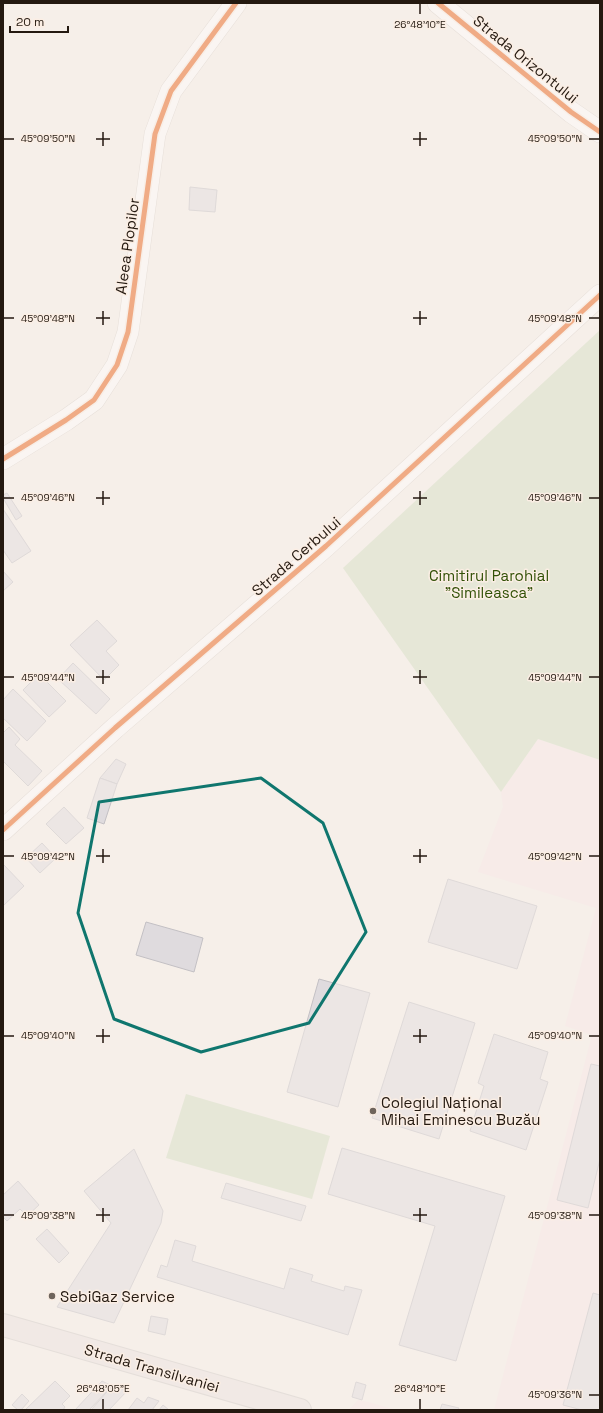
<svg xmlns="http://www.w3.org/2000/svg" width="603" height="1413" font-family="'Space Grotesk',sans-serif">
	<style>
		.industrial { fill: #f8e6e6 }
		.green { fill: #d3dec2 }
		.building { fill: #dfdbde; stroke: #c3c0c4 }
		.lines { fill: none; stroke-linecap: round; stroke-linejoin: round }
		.minor-casing { stroke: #d5ccc5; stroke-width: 22 }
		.primary-casing { stroke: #d0cbc7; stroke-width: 24 }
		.minor { stroke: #fefdfc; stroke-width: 21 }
		.primary { stroke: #ebe2df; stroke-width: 22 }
		.cycleway-casing { stroke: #fbeee4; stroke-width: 8 }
		.cycleway { stroke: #e8590c; stroke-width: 5 }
		.marked { fill: none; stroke: #0f766e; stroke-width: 3; stroke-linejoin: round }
		.ticks { fill: none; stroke: #241910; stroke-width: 1.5 }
		.poi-dot { fill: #6e645c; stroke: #fbeee4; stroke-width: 1.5 }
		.labels { text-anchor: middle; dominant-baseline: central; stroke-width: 3; stroke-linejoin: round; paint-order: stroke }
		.street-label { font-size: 15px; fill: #241910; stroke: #fbeee4 }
		.park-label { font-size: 15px; fill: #325107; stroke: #fbeee4 }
		.poi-label { font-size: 15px; fill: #241910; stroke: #fbeee4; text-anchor: start }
		.ticks-label { font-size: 10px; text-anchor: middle; fill: #241910; stroke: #fbeee4; stroke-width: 3; stroke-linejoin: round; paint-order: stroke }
	</style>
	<rect width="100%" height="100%" fill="#f6efe9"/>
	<!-- industrial -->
	<g class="industrial">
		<path d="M 538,739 L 600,760 L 600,1410 L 494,1410 L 592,1035 L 565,1026 L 596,908 L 478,872 L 503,807 L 501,792 Z"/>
		<path d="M 358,1400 L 368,1402 L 396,1410 L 349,1410 Z"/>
	</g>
	<!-- green -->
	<g class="green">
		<path d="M 600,330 L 600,760 L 538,739 L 501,792 L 343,568 Z"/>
		<path d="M 186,1094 L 330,1136 L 312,1199 L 166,1158 Z"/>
	</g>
	<!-- building -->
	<g class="building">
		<path d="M 190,187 L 217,190 L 215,212 L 189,210 Z"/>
		<path d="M 7,493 L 22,516 L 16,520 L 3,498 L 3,495 Z"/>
		<path d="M 3,509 L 31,551 L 12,563 L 3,550 Z"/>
		<path d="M 3,571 L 13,582 L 3,591 Z"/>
		<path d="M 97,620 L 117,641 L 106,651 L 119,665 L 104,680 L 70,645 Z"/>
		<path d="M 73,663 L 110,699 L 96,714 L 58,679 Z"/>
		<path d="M 39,674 L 66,701 L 49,717 L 23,690 Z"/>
		<path d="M 13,689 L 46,721 L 27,741 L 3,718 L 3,700 Z"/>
		<path d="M 9,727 L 20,739 L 15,745 L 42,771 L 28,786 L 3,761 L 3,733 Z"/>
		<path d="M 116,759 L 126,764 L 117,784 L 100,778 Z"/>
		<path d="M 100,778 L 117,784 L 104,824 L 87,818 Z"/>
		<path d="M 64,807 L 84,828 L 66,844 L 46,824 Z"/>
		<path d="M 42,843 L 56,858 L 40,873 L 26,858 Z"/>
		<path d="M 4,865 L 24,886 L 3,906 L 3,866 Z"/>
		<path d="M 448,879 L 537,906 L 517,969 L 428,942 Z"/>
		<path d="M 146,922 L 203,938 L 194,972 L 136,955 Z"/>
		<path d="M 319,979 L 370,993 L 338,1107 L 287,1092 Z"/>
		<path d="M 409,1002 L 475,1023 L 439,1139 L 372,1118 Z"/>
		<path d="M 494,1034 L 548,1052 L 540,1079 L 548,1082 L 526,1150 L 470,1131 L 484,1086 L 478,1083 Z"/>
		<path d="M 591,1064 L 600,1066 L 600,1159 L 588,1208 L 557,1200 Z"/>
		<path d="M 342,1148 L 505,1196 L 456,1361 L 399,1345 L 435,1226 L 328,1194 Z"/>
		<path d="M 134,1149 L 163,1211 L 161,1223 L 114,1323 L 57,1307 L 111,1223 L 84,1191 Z"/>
		<path d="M 18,1181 L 39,1205 L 27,1216 L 20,1209 L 7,1221 L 4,1218 L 3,1220 L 3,1195 Z"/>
		<path d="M 226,1183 L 306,1206 L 301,1221 L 221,1198 Z"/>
		<path d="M 47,1229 L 69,1253 L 59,1263 L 36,1239 Z"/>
		<path d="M 175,1240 L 196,1246 L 192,1261 L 284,1289 L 290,1268 L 313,1275 L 311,1281 L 344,1291 L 345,1286 L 362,1290 L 348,1335 L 157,1277 L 161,1265 L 167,1267 Z"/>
		<path d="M 593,1293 L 600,1295 L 600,1410 L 582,1410 L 563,1405 Z"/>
		<path d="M 151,1316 L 168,1319 L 165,1335 L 148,1331 Z"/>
		<path d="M 55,1381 L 70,1396 L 62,1404 L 65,1407 L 63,1410 L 25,1410 Z"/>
		<path d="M 102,1381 L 112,1386 L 89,1410 L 75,1410 Z"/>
		<path d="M 356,1382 L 366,1385 L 362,1400 L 352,1397 Z"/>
		<path d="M 113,1385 L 127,1391 L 109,1410 L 91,1410 Z"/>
		<path d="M 22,1394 L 29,1401 L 21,1410 L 18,1410 L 12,1405 Z"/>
		<path d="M 148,1397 L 159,1401 L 152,1410 L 128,1410 L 137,1398 L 144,1403 Z"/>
		<path d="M 442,1404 L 459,1408 L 458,1410 L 440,1410 Z"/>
		<path d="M 163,1405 L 169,1410 L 159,1410 Z"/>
	</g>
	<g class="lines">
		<defs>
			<g id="minor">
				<path d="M 438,3 L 571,112 L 600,132"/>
				<path d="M 3,459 L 66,420 L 94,400 L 117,365 L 128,332 L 155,134 L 171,91 L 236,3"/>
				<path d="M 3,830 L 115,728 L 326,546 L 600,295"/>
			</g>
			<path id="primary" d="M 3,1325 L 300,1410"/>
		</defs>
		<!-- minor casing -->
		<use href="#minor" class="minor-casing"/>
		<!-- primary casing -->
		<use href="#primary" class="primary-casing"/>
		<!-- minor -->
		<use href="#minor" class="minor"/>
		<!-- primary -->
		<use href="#primary" class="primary"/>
		<defs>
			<g id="cycleway">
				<path d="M 438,3 L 571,112 L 600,132"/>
				<path d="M 3,459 L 66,420 L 94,400 L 117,365 L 128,332 L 155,134 L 171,91 L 236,3"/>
				<path d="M 3,830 L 115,728 L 326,546 L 600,295"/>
			</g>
		</defs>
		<!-- cycleway casing -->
		<use href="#cycleway" class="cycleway-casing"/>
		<!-- cycleway -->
		<use href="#cycleway" class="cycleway"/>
	</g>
	<!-- marked area -->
	<path d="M0 0H603V1413H0ZM 261,778 L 323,823 L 366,932 L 309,1023 L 201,1052 L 114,1019 L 78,913 L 99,802 Z" fill="#f6efe9" fill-opacity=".55" fill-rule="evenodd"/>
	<path class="marked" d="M 261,778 L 323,823 L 366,932 L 309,1023 L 201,1052 L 114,1019 L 78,913 L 99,802 Z"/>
	<!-- ticks -->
	<path class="ticks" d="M 420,4 L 420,14M 103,132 L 103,146M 420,132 L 420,146M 4,139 L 14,139M 96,139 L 110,139M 413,139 L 427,139M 589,139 L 599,139M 103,311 L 103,325M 420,311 L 420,325M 4,318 L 14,318M 96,318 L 110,318M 413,318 L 427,318M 589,318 L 599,318M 103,491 L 103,505M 420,491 L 420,505M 4,498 L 14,498M 96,498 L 110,498M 413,498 L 427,498M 589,498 L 599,498M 103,670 L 103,684M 420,670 L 420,684M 4,677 L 14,677M 96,677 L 110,677M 413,677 L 427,677M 589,677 L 599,677M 103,849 L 103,863M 420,849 L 420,863M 4,856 L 14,856M 96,856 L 110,856M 413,856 L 427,856M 589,856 L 599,856M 103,1029 L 103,1043M 420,1029 L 420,1043M 4,1036 L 14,1036M 96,1036 L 110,1036M 413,1036 L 427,1036M 589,1036 L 599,1036M 103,1208 L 103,1222M 420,1208 L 420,1222M 4,1215 L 14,1215M 96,1215 L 110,1215M 413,1215 L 427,1215M 589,1215 L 599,1215M 589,1395 L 599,1395M 103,1399 L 103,1409M 420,1399 L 420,1409"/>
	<!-- markers -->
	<g class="poi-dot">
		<circle cx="373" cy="1111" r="4"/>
		<circle cx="52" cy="1296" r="4"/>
	</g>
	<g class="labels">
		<!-- street labels -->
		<g class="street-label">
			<text transform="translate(526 59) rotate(39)">Strada Orizontului</text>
			<text transform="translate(127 246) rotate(-82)">Aleea Plopilor</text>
			<text transform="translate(296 556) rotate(-41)">Strada Cerbului</text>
			<text transform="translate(152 1368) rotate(16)">Strada Transilvaniei</text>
		</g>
		<!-- park labels -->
		<g class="park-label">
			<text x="489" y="575">Cimitirul Parohial<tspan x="489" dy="17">"Simileasca"</tspan></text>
		</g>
		<!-- poi labels -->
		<g class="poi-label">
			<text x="381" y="1102">Colegiul Național<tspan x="381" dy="17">Mihai Eminescu Buzău</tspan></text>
			<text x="60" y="1296">SebiGaz Service</text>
		</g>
	</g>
	<g class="ticks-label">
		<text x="420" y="28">26°48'10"E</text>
		<text x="48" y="142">45°09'50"N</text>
		<text x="555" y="142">45°09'50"N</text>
		<text x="48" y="322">45°09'48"N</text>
		<text x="555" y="322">45°09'48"N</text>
		<text x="48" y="501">45°09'46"N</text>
		<text x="555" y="501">45°09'46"N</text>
		<text x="48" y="681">45°09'44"N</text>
		<text x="555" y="681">45°09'44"N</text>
		<text x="48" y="860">45°09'42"N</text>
		<text x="555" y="860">45°09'42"N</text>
		<text x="48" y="1039">45°09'40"N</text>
		<text x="555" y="1039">45°09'40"N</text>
		<text x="48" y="1219">45°09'38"N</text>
		<text x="555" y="1219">45°09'38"N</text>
		<text x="103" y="1392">26°48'05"E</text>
		<text x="420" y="1392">26°48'10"E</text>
		<text x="555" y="1398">45°09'36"N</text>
	</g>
	<!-- border -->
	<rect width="603" height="1413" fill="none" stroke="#241910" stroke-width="8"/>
	<!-- scale -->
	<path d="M10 26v6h58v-6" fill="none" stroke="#241910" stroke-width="2"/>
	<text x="16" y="26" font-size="12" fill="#241910" stroke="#fbeee4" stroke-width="3" paint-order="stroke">20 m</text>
</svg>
